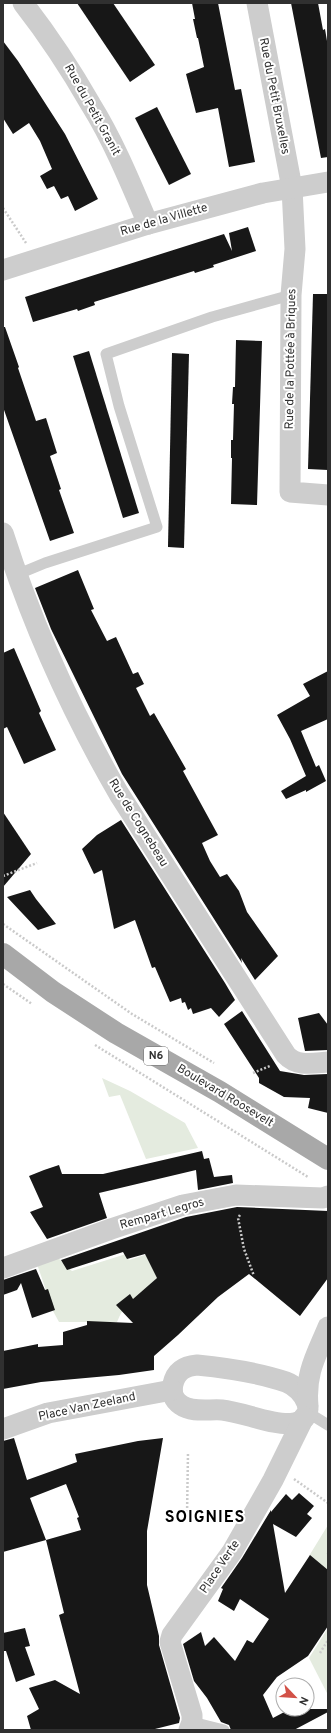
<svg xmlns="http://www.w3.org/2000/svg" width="331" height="1733" font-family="Overpass,sans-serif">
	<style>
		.green { fill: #e4ebdf }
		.building { fill: #171717 }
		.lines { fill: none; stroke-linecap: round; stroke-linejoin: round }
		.path { stroke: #cacaca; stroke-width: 2.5; stroke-dasharray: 2 2; stroke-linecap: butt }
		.lane { stroke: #cdcdcd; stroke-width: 11 }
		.street { stroke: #cdcdcd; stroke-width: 21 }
		.primary { stroke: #a8a8a8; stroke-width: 22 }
		.labels { text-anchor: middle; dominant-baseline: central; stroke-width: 4; stroke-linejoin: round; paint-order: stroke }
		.shield { fill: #fff; stroke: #6e6e6e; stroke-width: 1 }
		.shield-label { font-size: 11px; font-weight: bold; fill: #303030 }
		.street-label { font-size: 12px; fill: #303030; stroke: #fff }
		.district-label { font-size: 16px; font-weight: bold; letter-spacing: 1px; fill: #000; stroke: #fff }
	</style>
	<rect width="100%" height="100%" fill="#fff"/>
	<!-- green -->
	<g class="green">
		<path d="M 102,1078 L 130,1091 L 185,1123 L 198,1148 L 146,1159 L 120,1095 L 109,1097 Z"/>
		<path d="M 126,1254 L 129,1260 L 148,1254 L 160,1275 L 121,1313 L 117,1322 L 59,1322 L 53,1311 L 36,1261 L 57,1257 L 72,1271 Z"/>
		<path d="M 328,1525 L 328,1573 L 325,1568 L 309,1556 Z"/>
		<path d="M 328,1628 L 328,1695 L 309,1658 Z"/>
	</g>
	<!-- building -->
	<g class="building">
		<path d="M 77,3 L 113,3 L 155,65 L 130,82 Z"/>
		<path d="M 192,3 L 218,3 L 235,90 L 241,89 L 255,162 L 229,167 L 218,108 L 196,113 L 186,74 L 204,67 L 198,38 L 197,38 L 193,19 L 195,19 Z"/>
		<path d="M 291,3 L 318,3 L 323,30 L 325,29 L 328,47 L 328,157 L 321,158 Z"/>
		<path d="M 3,41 L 18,61 L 65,134 L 98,199 L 75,211 L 68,196 L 61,199 L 54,186 L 47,189 L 40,176 L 52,169 L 40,141 L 29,123 L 13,134 L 3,118 Z"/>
		<path d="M 157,107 L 191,174 L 169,185 L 135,118 Z"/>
		<path d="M 248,227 L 256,251 L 213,265 L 214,267 L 195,273 L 194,271 L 94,302 L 95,305 L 78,311 L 77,309 L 33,322 L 25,297 L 224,234 L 232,251 L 229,233 Z"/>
		<path d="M 313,294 L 328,294 L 328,470 L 308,469 Z"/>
		<path d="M 3,327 L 5,327 L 19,367 L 18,368 L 36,421 L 46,418 L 57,453 L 50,456 L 61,489 L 59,490 L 74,533 L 50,541 L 3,407 Z"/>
		<path d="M 236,340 L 262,341 L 257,505 L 231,504 L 232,458 L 231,458 L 231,440 L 233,440 L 234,404 L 232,404 L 233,387 L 235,387 Z"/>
		<path d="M 89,351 L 139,513 L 123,518 L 73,356 Z"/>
		<path d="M 172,353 L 189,354 L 184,548 L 168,547 Z"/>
		<path d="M 78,570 L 94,609 L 91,610 L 107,641 L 116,637 L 133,674 L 138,672 L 144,684 L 136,688 L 150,716 L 154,713 L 186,769 L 183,771 L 218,835 L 202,843 L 210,861 L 220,877 L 227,874 L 239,891 L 247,912 L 278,956 L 255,980 L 241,958 L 242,963 L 122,774 L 51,629 L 35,588 Z"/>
		<path d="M 14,648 L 41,711 L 39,713 L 56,750 L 24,764 L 7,727 L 3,729 L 3,653 Z"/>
		<path d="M 328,671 L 328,719 L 301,731 L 316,767 L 319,765 L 326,781 L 306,792 L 306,790 L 286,799 L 281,791 L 306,776 L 290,739 L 277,715 L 310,696 L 303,684 Z"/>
		<path d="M 3,812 L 31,854 L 3,887 Z"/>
		<path d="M 121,820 L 225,983 L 235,1000 L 219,1017 L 211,1008 L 193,1014 L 191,1008 L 188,1010 L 185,1002 L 182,1003 L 181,998 L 170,1002 L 155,967 L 152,968 L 135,920 L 114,929 L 102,870 L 94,874 L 82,849 L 97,835 Z"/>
		<path d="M 30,890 L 36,899 L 56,924 L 38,930 L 7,897 Z"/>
		<path d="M 242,1011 L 280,1071 L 304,1075 L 328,1074 L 328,1113 L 308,1108 L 310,1098 L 284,1097 L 259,1083 L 259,1078 L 224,1024 Z"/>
		<path d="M 319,1013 L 328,1025 L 328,1050 L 305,1051 L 298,1018 Z"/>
		<path d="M 202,1151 L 204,1159 L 209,1158 L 214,1177 L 232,1175 L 233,1183 L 198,1190 L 196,1170 L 99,1193 L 107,1218 L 47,1239 L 30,1212 L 43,1207 L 29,1176 L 44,1170 L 59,1165 L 62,1174 L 103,1174 Z"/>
		<path d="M 237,1207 L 328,1211 L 328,1278 L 300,1316 L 249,1274 L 218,1297 L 178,1335 L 154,1356 L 154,1370 L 119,1375 L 41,1382 L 3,1389 L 3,1351 L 38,1344 L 38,1347 L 63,1345 L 63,1332 L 87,1325 L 87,1321 L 133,1323 L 116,1305 L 130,1294 L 133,1299 L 157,1278 L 145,1254 L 127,1259 L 123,1252 L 67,1270 L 61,1260 L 186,1217 Z"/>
		<path d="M 36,1269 L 45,1290 L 48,1289 L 55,1310 L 32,1318 L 21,1283 L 17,1290 L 3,1295 L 3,1280 Z"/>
		<path d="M 14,1438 L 27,1480 L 77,1462 L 75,1454 L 138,1441 L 163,1438 L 147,1531 L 147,1585 L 159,1636 L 159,1645 L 180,1718 L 179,1723 L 151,1730 L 31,1730 L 27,1716 L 39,1709 L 29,1688 L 55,1680 L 80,1694 L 59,1615 L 64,1613 L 46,1540 L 81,1530 L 77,1518 L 79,1517 L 66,1484 L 30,1498 L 46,1540 L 3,1552 L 3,1441 Z"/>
		<path d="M 299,1493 L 314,1506 L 307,1514 L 312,1518 L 296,1537 L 273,1524 L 285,1593 L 310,1555 L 328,1570 L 328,1626 L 308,1656 L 277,1677 L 263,1695 L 273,1718 L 290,1709 L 328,1709 L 328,1712 L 294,1730 L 231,1730 L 229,1725 L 221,1722 L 207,1698 L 194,1681 L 183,1644 L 201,1632 L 205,1646 L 214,1637 L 235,1661 L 247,1640 L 253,1643 L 269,1619 L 240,1599 L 234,1611 L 218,1601 L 223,1589 L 221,1588 L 242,1558 L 271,1510 L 271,1512 L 286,1494 L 292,1500 Z"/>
		<path d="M 25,1628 L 30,1646 L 25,1647 L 35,1675 L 16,1682 L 6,1651 L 3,1651 L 3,1633 Z"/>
	</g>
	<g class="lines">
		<!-- path -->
		<g class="path">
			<path d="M 3,208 L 26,243"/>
			<path d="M 3,876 L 37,863"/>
			<path d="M 3,924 L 132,1014 L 214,1063"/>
			<path d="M 3,984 L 32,1004"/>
			<path d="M 95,1045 L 308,1177"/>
			<path d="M 253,1073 L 270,1066"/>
			<path d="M 240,1215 L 238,1218 L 244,1249 L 254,1276"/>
			<path d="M 294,1479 L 328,1503"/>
			<path d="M 187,1516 L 188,1452"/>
			<path d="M 328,1553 L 328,1554"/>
			<path d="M 320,1653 L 328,1640"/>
		</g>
		<!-- lane -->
		<g class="lane">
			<path d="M 16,575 L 45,563 L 157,527 L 119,406 L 106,354 L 212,317 L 291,295"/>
			<path d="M 307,1412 L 328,1425"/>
			<path d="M 192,1722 L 224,1730"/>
		</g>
		<!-- street -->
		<g class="street">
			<path d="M 23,3 C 48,35 71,70 91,105 C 114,142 131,184 148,224"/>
			<path d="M 257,3 L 292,188 L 295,249 L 291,295 L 290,492 L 328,495"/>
			<path d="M 3,270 L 148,224 L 263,193 L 328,182"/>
			<path d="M 3,533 C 32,624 71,711 119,794 L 286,1055 C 297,1067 313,1063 328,1062"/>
			<path d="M 3,1268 L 111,1229 L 183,1205 L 236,1195 L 323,1198 L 328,1196"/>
			<path d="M 197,1365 C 227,1368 257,1372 286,1382 C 305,1389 320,1418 294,1423 C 276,1427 243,1412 222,1410 C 209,1409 192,1413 181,1405 C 173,1400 171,1392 173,1384 C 176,1371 185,1366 197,1365 Z"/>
			<path d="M 308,1406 C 305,1373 316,1356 328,1327"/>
			<path d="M 3,1429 L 48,1413 L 172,1390"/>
			<path d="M 189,1730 L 192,1722 L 192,1715 L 170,1642 L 172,1635 L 232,1552 L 273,1480 L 304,1417"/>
		</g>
		<!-- primary -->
		<path class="primary" d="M 3,954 L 53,992 L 116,1033 L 220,1092 L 328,1159"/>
	</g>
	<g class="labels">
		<!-- shield labels -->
		<rect class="shield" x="144" y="1047" width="24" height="18" rx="3"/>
		<g class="shield-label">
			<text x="156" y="1056">N6</text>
		</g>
		<!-- street labels -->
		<g class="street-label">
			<text transform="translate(274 96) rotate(79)">Rue du Petit Bruxelles</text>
			<text transform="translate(92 110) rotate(61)">Rue du Petit Granit</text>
			<text transform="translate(164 220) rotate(-16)">Rue de la Villette</text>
			<text transform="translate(291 359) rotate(-89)">Rue de la Pottée à Briques</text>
			<text transform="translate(138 823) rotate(58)">Rue de Cognebeau</text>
			<text transform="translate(225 1096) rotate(31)">Boulevard Roosevelt</text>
			<text transform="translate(162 1214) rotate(-16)">Rempart Legros</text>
			<text transform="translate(87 1407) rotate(-12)">Place Van Zeeland</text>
			<text transform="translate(220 1567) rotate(-56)">Place Verte</text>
		</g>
		<!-- district labels -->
		<g class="district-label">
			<text x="205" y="1518">SOIGNIES</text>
		</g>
	</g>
	<!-- border -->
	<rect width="331" height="1733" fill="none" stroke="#303030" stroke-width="8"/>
	<!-- north arrow -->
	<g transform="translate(295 1697) rotate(115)"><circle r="19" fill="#ffffff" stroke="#acacac"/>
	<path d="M0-3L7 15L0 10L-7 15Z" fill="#d25147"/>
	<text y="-6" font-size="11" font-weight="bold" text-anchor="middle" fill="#303030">N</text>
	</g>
</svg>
